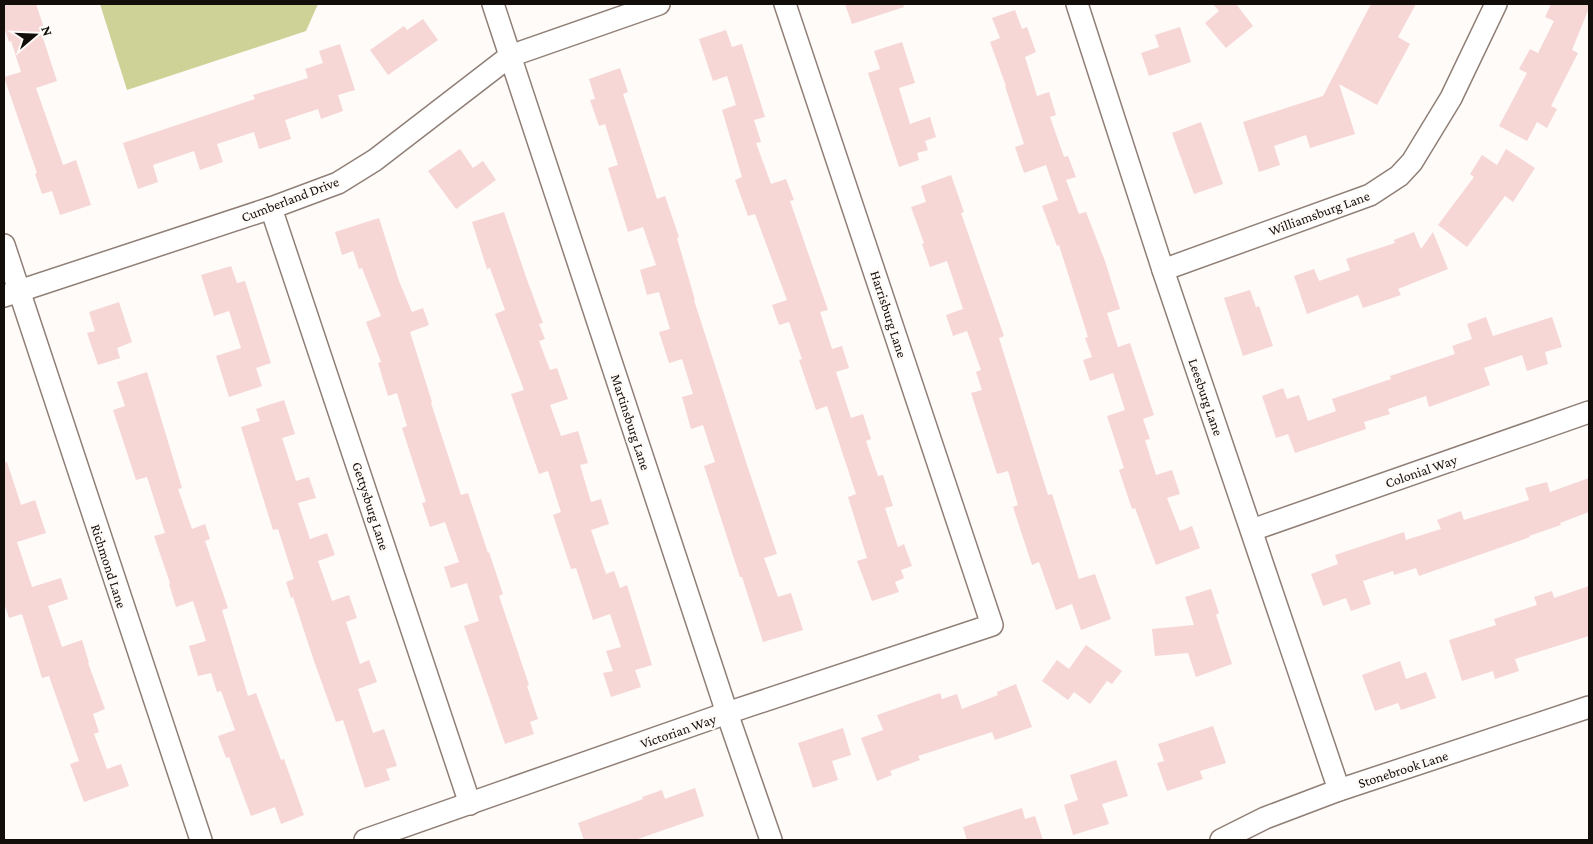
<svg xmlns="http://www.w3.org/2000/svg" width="1593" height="844" font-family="'Crimson Pro',serif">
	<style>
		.green { fill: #cfd296 }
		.building { fill: #f7d6d6 }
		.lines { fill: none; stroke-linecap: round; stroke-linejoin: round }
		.minor-casing { stroke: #907f76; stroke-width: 24 }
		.minor { stroke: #fff; stroke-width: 21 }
		.labels { text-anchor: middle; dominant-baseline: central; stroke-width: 5; stroke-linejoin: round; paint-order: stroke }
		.street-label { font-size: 14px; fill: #140e0a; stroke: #fefbf9 }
	</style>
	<rect width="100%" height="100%" fill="#fefbf9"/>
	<!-- green -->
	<path class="green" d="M 100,4 L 318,4 L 306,31 L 127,90 Z"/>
	<!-- building -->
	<g class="building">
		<path d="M 4,4 L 36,4 L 45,31 L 41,32 L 57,81 L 36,88 L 63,165 L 76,160 L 91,205 L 60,215 L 52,191 L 42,194 L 35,174 L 37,173 L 4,77 L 21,72 L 11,41 L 9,42 L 4,27 Z"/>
		<path d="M 845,4 L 903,4 L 904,7 L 852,24 Z"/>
		<path d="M 1213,4 L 1236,4 L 1253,26 L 1226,48 L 1205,23 L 1219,11 Z"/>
		<path d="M 1371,4 L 1416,4 L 1398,37 L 1410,44 L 1377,105 L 1339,84 L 1355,134 L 1310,148 L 1306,135 L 1274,146 L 1280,165 L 1259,172 L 1243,122 L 1323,96 Z"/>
		<path d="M 1551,4 L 1589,4 L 1589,8 L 1572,50 L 1578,53 L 1551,106 L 1557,109 L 1547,128 L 1537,122 L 1527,141 L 1499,126 L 1527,73 L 1519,69 L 1530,49 L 1538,53 L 1554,21 L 1545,17 Z"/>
		<path d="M 1015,10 L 1022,29 L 1027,27 L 1036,52 L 1025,57 L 1037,96 L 1049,92 L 1056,115 L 1050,117 L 1064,157 L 1068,156 L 1076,177 L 1066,180 L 1079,214 L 1086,212 L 1105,261 L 1120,309 L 1107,313 L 1118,347 L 1130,343 L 1154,415 L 1143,419 L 1150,439 L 1145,440 L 1156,475 L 1172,470 L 1180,494 L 1167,498 L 1180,531 L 1192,526 L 1200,548 L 1156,565 L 1135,508 L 1132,509 L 1119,470 L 1124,468 L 1107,416 L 1125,410 L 1113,373 L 1090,381 L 1083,360 L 1092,357 L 1085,338 L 1088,337 L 1059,245 L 1057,246 L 1042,206 L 1058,200 L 1046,165 L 1024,173 L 1015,147 L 1024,144 L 1005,86 L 1006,86 L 990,42 L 1000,38 L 992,18 Z"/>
		<path d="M 423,19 L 438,40 L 388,75 L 370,50 L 404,26 L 407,30 Z"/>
		<path d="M 1180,27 L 1191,62 L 1149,76 L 1141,53 L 1159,47 L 1155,35 Z"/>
		<path d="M 726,30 L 732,47 L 742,44 L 765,117 L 754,120 L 761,142 L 756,143 L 771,184 L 786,179 L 794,200 L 790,201 L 828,310 L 820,312 L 832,349 L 842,346 L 849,368 L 836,372 L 851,418 L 863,414 L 871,439 L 866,441 L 878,476 L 883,475 L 893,506 L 885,508 L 898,547 L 904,544 L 912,566 L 901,570 L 904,578 L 895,582 L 899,592 L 872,601 L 857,561 L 867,558 L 848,497 L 856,494 L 827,406 L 816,410 L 799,360 L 802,359 L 789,322 L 779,325 L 772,305 L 787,300 L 755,214 L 748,216 L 735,180 L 742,177 L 722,110 L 736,105 L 727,76 L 713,81 L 699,39 Z"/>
		<path d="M 902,42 L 915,83 L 899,88 L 910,124 L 930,117 L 936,137 L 925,141 L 928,150 L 917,153 L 919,160 L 899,167 L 868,73 L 880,69 L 874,51 Z"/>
		<path d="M 340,44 L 355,90 L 338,95 L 343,111 L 321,119 L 318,109 L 285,120 L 291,139 L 259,149 L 254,132 L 217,144 L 223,162 L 200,170 L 194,151 L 153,165 L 158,182 L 138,189 L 123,143 L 255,99 L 253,95 L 308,78 L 305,69 L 323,63 L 319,51 Z"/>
		<path d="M 620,68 L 628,92 L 623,94 L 630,115 L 657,199 L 665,196 L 679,237 L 677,238 L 695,300 L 694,300 L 746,462 L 777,554 L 764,558 L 778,597 L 791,593 L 803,630 L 763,642 L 742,577 L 740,577 L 704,466 L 715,462 L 703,425 L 691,429 L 682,397 L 693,394 L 682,359 L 669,363 L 659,332 L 670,329 L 659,292 L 647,295 L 640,270 L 656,265 L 643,227 L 628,232 L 608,168 L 618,165 L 605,124 L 599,126 L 590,100 L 595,99 L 589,79 Z"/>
		<path d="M 1201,122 L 1223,184 L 1194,194 L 1172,133 Z"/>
		<path d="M 460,149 L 473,168 L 483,161 L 496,180 L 456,209 L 428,171 Z"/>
		<path d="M 1506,149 L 1535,168 L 1513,202 L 1505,196 L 1467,247 L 1438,225 L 1474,177 L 1470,174 L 1482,155 L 1497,165 Z"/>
		<path d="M 951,175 L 964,212 L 961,213 L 1004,336 L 999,338 L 1048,495 L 1052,494 L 1079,579 L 1095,574 L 1111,619 L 1081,630 L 1072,604 L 1056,610 L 1039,562 L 1032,565 L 1013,507 L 1018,505 L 1008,471 L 997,474 L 971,393 L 982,390 L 976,372 L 981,370 L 967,331 L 953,336 L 946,315 L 963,309 L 947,261 L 930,267 L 922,244 L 924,243 L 911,207 L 926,202 L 921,186 Z"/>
		<path d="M 504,212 L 526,277 L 543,323 L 539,324 L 545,339 L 539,341 L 550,370 L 557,368 L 568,399 L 550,405 L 561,436 L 578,431 L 588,463 L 580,465 L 591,502 L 601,499 L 609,524 L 591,530 L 606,574 L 614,571 L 620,588 L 627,585 L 652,665 L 635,670 L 641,687 L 611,697 L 603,673 L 613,671 L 606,651 L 621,647 L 610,614 L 593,620 L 576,568 L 571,569 L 553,515 L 561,512 L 548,471 L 539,474 L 511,394 L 524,390 L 495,314 L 505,310 L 490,268 L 487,269 L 472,222 Z"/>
		<path d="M 379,218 L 399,281 L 412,312 L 423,308 L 429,325 L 410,332 L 432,402 L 431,403 L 461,495 L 468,493 L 488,553 L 489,552 L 503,594 L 499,596 L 529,685 L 527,686 L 538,719 L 530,722 L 534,734 L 505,744 L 464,626 L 479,621 L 467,583 L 451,588 L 444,567 L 459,562 L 445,522 L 430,527 L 422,503 L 426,502 L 402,428 L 407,426 L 397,393 L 388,396 L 378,363 L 381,362 L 366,322 L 381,316 L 362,268 L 359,269 L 353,251 L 342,255 L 335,232 Z"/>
		<path d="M 1414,232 L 1421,249 L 1433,232 L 1448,269 L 1398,289 L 1401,295 L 1363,308 L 1358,295 L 1307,314 L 1294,276 L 1314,269 L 1319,281 L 1350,270 L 1346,259 L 1395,243 L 1394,240 Z"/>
		<path d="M 231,266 L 237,283 L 245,281 L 271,363 L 256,368 L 262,386 L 229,397 L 216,356 L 241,348 L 229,311 L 214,316 L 201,275 Z"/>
		<path d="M 1250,290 L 1256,307 L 1259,306 L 1273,346 L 1243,356 L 1224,298 Z"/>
		<path d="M 119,302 L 132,342 L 117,348 L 120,358 L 98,365 L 87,333 L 95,331 L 89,312 Z"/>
		<path d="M 1486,317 L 1493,336 L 1552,317 L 1562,347 L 1545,352 L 1548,364 L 1527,371 L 1522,355 L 1484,368 L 1490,385 L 1429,407 L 1426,396 L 1388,409 L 1390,414 L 1364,422 L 1366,429 L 1295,453 L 1288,434 L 1276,438 L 1262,396 L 1283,388 L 1287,399 L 1299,395 L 1308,421 L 1336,411 L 1332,399 L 1391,379 L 1390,376 L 1455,354 L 1452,346 L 1472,339 L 1467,324 Z"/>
		<path d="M 147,372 L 182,488 L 178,489 L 192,529 L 205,524 L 210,539 L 205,541 L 228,608 L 222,610 L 248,696 L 256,693 L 281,760 L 284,759 L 304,815 L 281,824 L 275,807 L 251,816 L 229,757 L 226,758 L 218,736 L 235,730 L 221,691 L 217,692 L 211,673 L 198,676 L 189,646 L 206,641 L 193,601 L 176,607 L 169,584 L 170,583 L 154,536 L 165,533 L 147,477 L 136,480 L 113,410 L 125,406 L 117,382 Z"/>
		<path d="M 284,400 L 295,434 L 282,438 L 296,481 L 309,477 L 316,498 L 298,503 L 310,539 L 327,533 L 335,555 L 318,561 L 332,601 L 349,595 L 357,618 L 346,622 L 360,664 L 369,660 L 377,682 L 358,689 L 373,733 L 384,729 L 397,766 L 386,769 L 390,780 L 365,788 L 343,720 L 336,722 L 314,661 L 293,597 L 291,598 L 286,582 L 294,579 L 278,529 L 273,530 L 241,427 L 260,421 L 256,409 Z"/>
		<path d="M 7,462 L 21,505 L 35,500 L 46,533 L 17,542 L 32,587 L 61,578 L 68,599 L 48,606 L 62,647 L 82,640 L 89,663 L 88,663 L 105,709 L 93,714 L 99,732 L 94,734 L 107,769 L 121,764 L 129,786 L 84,802 L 70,764 L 79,761 L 49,676 L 42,678 L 22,614 L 9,618 L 4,603 L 4,463 Z"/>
		<path d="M 1589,478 L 1589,512 L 1560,523 L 1561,525 L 1529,536 L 1530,537 L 1419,576 L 1416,568 L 1394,575 L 1393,571 L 1363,581 L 1371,604 L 1351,611 L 1346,598 L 1323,606 L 1311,574 L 1338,564 L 1335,555 L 1404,532 L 1406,540 L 1441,529 L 1437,520 L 1461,511 L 1464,520 L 1529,500 L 1525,488 L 1547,482 L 1550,492 Z"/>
		<path d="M 1589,586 L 1589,636 L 1515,659 L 1519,671 L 1495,679 L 1493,671 L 1462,681 L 1449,640 L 1496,625 L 1494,619 L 1537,605 L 1534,597 L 1552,591 L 1554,598 Z"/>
		<path d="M 1211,589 L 1219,613 L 1216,615 L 1232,664 L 1196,677 L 1188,653 L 1155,656 L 1152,629 L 1194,625 L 1185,597 Z"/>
		<path d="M 1086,645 L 1122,671 L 1112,684 L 1107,681 L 1090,704 L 1074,692 L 1068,700 L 1042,681 L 1057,660 L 1069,669 Z"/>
		<path d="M 1400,661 L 1406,679 L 1426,672 L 1436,698 L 1401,710 L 1398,703 L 1375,711 L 1362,675 Z"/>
		<path d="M 1016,684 L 1032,727 L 995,740 L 992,732 L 918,756 L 920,760 L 890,771 L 892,775 L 877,781 L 861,738 L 883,730 L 877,715 L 940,693 L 942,699 L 957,694 L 962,709 L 998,695 L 997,692 Z"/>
		<path d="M 1213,726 L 1226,763 L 1200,771 L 1203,779 L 1167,791 L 1157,763 L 1164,761 L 1158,744 Z"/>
		<path d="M 843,728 L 851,755 L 832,761 L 838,780 L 813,788 L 798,743 Z"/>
		<path d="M 1116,760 L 1128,796 L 1102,804 L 1109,824 L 1073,835 L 1064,805 L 1078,800 L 1070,775 Z"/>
		<path d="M 695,788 L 704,816 L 635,840 L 584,840 L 578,823 L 643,799 L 642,797 L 662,790 L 665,799 Z"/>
		<path d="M 1022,808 L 1025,819 L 1035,816 L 1043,840 L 967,840 L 963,827 Z"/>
	</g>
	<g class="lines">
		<defs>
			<g id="minor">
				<path d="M 493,4 L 727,713 L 771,840"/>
				<path d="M 1077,4 L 1163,270 L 1339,790"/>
				<path d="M 271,208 L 470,804"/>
				<path d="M 4,245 L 201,840"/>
				<path d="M 1163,270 L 1370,195 L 1399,176 L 1412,162 L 1451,98 L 1496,4"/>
				<path d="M 4,296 L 271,208 L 338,183 L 375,160 L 510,56 L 659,4"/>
				<path d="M 1252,530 L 1589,412"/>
				<path d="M 365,840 L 727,713 L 992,625 L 785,4"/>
				<path d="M 1221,840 L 1265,818 L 1339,790 L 1589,707"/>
			</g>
		</defs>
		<!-- minor casing -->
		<use href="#minor" class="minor-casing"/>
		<!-- minor -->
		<use href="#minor" class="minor"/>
	</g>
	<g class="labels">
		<!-- street labels -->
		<g class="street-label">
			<text transform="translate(290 199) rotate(-21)">Cumberland Drive</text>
			<text transform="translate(1319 213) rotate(-20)">Williamsburg Lane</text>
			<text transform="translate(889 314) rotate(72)">Harrisburg Lane</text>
			<text transform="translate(1206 397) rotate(71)">Leesburg Lane</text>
			<text transform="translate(631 422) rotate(72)">Martinsburg Lane</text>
			<text transform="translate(1421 471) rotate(-19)">Colonial Way</text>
			<text transform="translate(371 506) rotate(72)">Gettysburg Lane</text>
			<text transform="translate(109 566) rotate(72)">Richmond Lane</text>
			<text transform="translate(678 731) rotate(-19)">Victorian Way</text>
			<text transform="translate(1403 769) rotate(-18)">Stonebrook Lane</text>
		</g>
	</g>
	<!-- border -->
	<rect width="1593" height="844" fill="none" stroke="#140e0a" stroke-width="10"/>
	<!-- north arrow -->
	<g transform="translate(35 35) rotate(71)" stroke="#fefbf9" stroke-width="4" paint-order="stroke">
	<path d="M0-4L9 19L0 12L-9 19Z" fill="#140e0a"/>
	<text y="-8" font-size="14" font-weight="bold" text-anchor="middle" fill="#140e0a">N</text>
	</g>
</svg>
